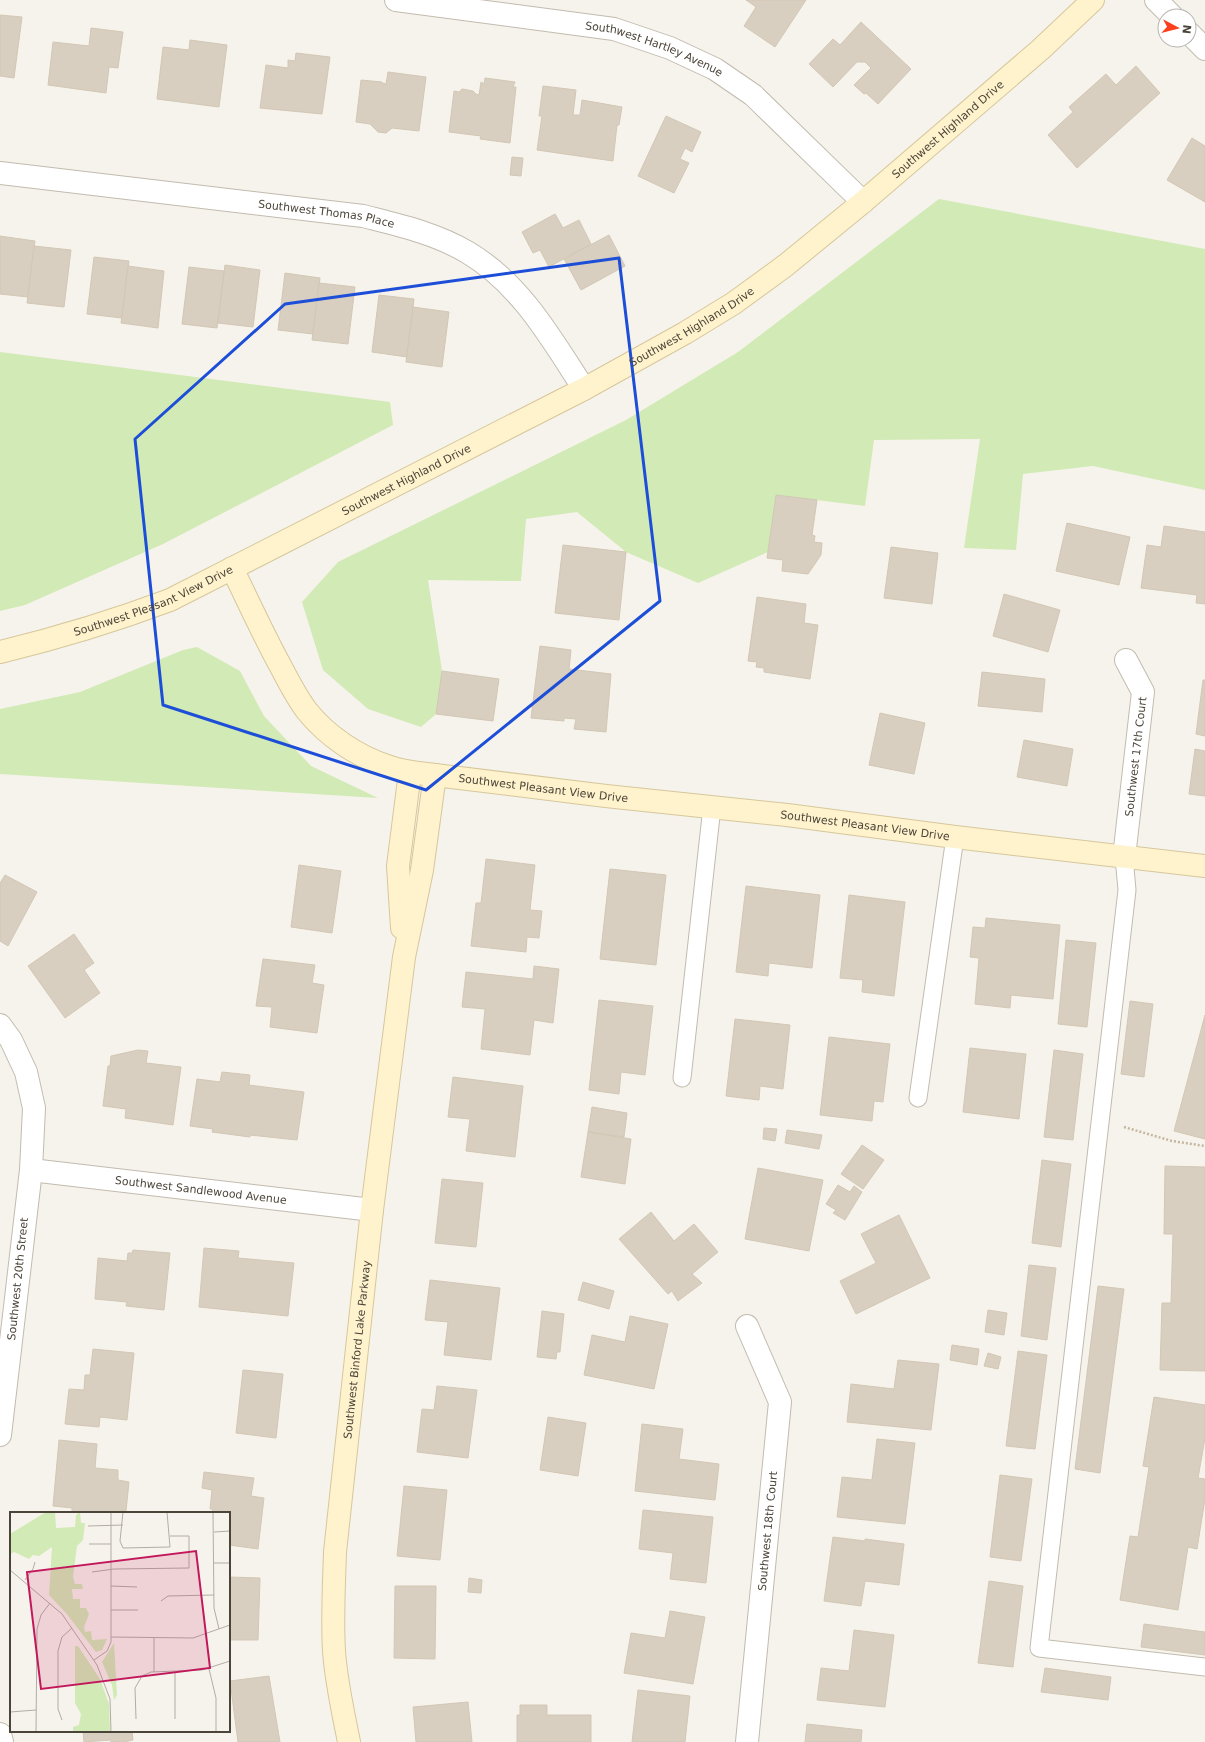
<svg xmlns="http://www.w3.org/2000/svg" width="1205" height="1742" font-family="'DejaVu Sans',sans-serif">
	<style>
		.green { fill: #d2eab5 }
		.building { fill: #d8cfc1; stroke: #d3c7b4 }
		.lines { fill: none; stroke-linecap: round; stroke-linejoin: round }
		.lane-casing { stroke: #c2bbae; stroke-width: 19 }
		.street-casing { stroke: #c2bbae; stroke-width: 24 }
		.secondary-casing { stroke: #d6c79b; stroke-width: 24 }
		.path { stroke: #c4b79f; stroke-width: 2.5; stroke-dasharray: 2 2; stroke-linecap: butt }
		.lane { stroke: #fff; stroke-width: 17 }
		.street { stroke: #fff; stroke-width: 22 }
		.secondary { stroke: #fff3cd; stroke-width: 22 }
		.marked { fill: none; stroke: #1d4ed8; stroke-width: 3; stroke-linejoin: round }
		.labels { text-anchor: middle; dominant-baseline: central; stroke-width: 4; stroke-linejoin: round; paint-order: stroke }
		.street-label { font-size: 11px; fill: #4b4439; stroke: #fff }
		.inset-road { fill: none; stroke: #b2ada4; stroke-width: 1 }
		.view { fill: #c2185b; fill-opacity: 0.15; stroke: #c2185b; stroke-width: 2 }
		.inset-edge { fill: none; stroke: #4b4439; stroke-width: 2 }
	</style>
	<rect width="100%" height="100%" fill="#f6f3ec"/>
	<!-- green -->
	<g class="green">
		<path d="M 939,199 L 1205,249 L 1205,490 L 1093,466 L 1023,474 L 1016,550 L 964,548 L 980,439 L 874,440 L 865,506 L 776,495 L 768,552 L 698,583 L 626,552 L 577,512 L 526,519 L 521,581 L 428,580 L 442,671 L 436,714 L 421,727 L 368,709 L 323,670 L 302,602 L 338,562 L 626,420 L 738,352 Z"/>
		<path d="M 0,352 L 390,402 L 393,425 L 163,544 L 25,605 L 0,611 Z"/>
		<path d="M 197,647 L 240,671 L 264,716 L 311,766 L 378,798 L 0,774 L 0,709 L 80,692 L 183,650 Z"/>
	</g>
	<!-- building -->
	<g class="building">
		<path d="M 746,0 L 806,0 L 775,47 L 744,26 L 756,7 Z"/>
		<path d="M 0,15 L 22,17 L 14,78 L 0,76 Z"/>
		<path d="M 861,22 L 911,69 L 878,104 L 866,93 L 864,94 L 854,85 L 871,68 L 865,62 L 857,62 L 833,87 L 809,64 L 833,39 L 840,45 Z"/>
		<path d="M 91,28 L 123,32 L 118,68 L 109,67 L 106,93 L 48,85 L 53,42 L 89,46 Z"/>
		<path d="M 190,40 L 227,45 L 219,107 L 157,99 L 163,47 L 189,50 Z"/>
		<path d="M 296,53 L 330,57 L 322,114 L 260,108 L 266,65 L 288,68 L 288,60 L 295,61 Z"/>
		<path d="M 1136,66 L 1160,93 L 1077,168 L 1048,135 L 1073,112 L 1069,107 L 1106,74 L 1116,85 Z"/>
		<path d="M 388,72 L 426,77 L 419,131 L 392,128 L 386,133 L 378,132 L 370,124 L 356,122 L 361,80 L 382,82 L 382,83 L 386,84 Z"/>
		<path d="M 485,78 L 515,82 L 513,87 L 516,87 L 510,143 L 480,139 L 481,136 L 449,132 L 454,91 L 459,92 L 462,89 L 473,91 L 476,94 L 479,95 L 481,82 L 484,84 Z"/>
		<path d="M 543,86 L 576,90 L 573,115 L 580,115 L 582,100 L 622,107 L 619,125 L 617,125 L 613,161 L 537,150 L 542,116 L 539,116 Z"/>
		<path d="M 666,116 L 701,132 L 692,152 L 685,148 L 680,159 L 689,163 L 674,193 L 638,176 Z"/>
		<path d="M 1192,138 L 1205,146 L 1205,202 L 1167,180 Z"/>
		<path d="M 512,157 L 523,158 L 521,176 L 510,175 Z"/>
		<path d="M 555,214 L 563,228 L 579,220 L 591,244 L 549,267 L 540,250 L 533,253 L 522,232 Z"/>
		<path d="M 609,235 L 625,266 L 581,290 L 564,259 Z"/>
		<path d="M 0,236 L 35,241 L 28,297 L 0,294 Z"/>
		<path d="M 34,246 L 71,250 L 64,307 L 27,303 Z"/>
		<path d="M 94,257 L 129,261 L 122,318 L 87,314 Z"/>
		<path d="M 225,265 L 260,270 L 253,327 L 218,323 Z"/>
		<path d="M 128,266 L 164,271 L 158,328 L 121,323 Z"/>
		<path d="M 189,267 L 224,271 L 217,328 L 182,324 Z"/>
		<path d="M 285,273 L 320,278 L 313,334 L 278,330 Z"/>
		<path d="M 319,283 L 355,287 L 348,344 L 312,340 Z"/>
		<path d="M 379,295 L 414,299 L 407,357 L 372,352 Z"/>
		<path d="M 413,307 L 449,312 L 442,367 L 406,362 Z"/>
		<path d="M 776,495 L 817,500 L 812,535 L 815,536 L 814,542 L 822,543 L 821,555 L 808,574 L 782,571 L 783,560 L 767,558 Z"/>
		<path d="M 1067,523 L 1130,537 L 1119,585 L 1056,571 Z"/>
		<path d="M 1164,526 L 1205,532 L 1205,604 L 1196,603 L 1197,595 L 1141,588 L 1147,545 L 1161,547 Z"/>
		<path d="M 563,545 L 626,552 L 619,620 L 555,613 Z"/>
		<path d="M 891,547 L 938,553 L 932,604 L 884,598 Z"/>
		<path d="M 1004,594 L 1060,610 L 1048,652 L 993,636 Z"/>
		<path d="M 757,597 L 806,604 L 804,623 L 818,625 L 810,679 L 764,672 L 764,668 L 756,667 L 757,662 L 748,661 Z"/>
		<path d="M 540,646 L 571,650 L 569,669 L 611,674 L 606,732 L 574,729 L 576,719 L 564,718 L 564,721 L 531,718 Z"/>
		<path d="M 442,671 L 499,679 L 493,721 L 436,714 Z"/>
		<path d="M 982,672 L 1045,679 L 1042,712 L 978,706 Z"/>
		<path d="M 1203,680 L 1205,680 L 1205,736 L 1196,734 Z"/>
		<path d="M 880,713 L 925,723 L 914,774 L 869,765 Z"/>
		<path d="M 1024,740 L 1073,749 L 1067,786 L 1017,777 Z"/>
		<path d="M 1195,749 L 1205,751 L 1205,796 L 1189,794 Z"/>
		<path d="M 486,859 L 535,865 L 530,910 L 542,911 L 539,938 L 527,937 L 526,952 L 471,946 L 476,903 L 481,903 Z"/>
		<path d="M 299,865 L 341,871 L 332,933 L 291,927 Z"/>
		<path d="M 610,869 L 666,875 L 656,965 L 600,959 Z"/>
		<path d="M 5,875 L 37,892 L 8,946 L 0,941 L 0,883 Z"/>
		<path d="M 746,886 L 820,895 L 812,968 L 769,963 L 768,976 L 736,972 Z"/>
		<path d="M 849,895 L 905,902 L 894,996 L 862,992 L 863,980 L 840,978 Z"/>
		<path d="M 986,918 L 1060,925 L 1053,999 L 1011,995 L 1010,1008 L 975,1004 L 979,958 L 970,957 L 973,927 L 985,928 Z"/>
		<path d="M 74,934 L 94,963 L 84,970 L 100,993 L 65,1018 L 28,966 Z"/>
		<path d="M 1066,940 L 1096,943 L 1087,1027 L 1058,1024 Z"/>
		<path d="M 263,959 L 315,965 L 312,983 L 324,985 L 317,1033 L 270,1027 L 272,1007 L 256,1006 Z"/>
		<path d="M 534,966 L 559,969 L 553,1023 L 534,1020 L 530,1055 L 481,1049 L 485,1009 L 462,1007 L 466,972 L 533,979 Z"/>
		<path d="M 599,1000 L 653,1006 L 645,1075 L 621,1072 L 619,1094 L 589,1090 Z"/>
		<path d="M 1130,1001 L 1153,1004 L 1144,1077 L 1121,1074 Z"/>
		<path d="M 1205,1015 L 1205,1139 L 1174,1131 Z"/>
		<path d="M 735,1019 L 790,1025 L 783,1089 L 760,1086 L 759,1100 L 726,1096 Z"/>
		<path d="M 829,1037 L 890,1044 L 883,1102 L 874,1101 L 872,1121 L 820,1115 Z"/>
		<path d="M 970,1048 L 1026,1054 L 1019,1119 L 963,1112 Z"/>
		<path d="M 138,1050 L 148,1051 L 146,1063 L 181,1067 L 173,1125 L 125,1118 L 126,1109 L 103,1106 L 108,1066 L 110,1066 L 111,1056 Z"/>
		<path d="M 1054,1050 L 1083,1054 L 1073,1140 L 1044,1137 Z"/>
		<path d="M 222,1072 L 250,1075 L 249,1085 L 304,1092 L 297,1140 L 250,1135 L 250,1137 L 212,1132 L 213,1129 L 190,1126 L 197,1079 L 220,1082 Z"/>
		<path d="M 453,1077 L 523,1086 L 515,1157 L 466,1151 L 470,1119 L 448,1117 Z"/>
		<path d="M 592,1107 L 627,1113 L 624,1137 L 588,1132 Z"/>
		<path d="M 764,1128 L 777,1129 L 775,1141 L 763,1139 Z"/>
		<path d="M 787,1130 L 822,1135 L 819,1149 L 785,1143 Z"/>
		<path d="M 588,1132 L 631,1139 L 625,1184 L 581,1177 Z"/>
		<path d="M 862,1145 L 884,1160 L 863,1189 L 841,1174 Z"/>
		<path d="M 1042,1160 L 1071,1164 L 1061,1247 L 1032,1243 Z"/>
		<path d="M 1165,1166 L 1205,1167 L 1205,1371 L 1160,1370 L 1162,1303 L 1171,1303 L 1173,1234 L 1164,1234 Z"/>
		<path d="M 758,1168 L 823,1180 L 809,1251 L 745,1239 Z"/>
		<path d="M 442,1179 L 483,1183 L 476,1247 L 435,1243 Z"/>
		<path d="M 838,1185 L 850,1192 L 854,1186 L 862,1192 L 845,1220 L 833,1213 L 836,1210 L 826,1204 Z"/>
		<path d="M 651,1212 L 674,1241 L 694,1224 L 718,1252 L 692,1274 L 702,1283 L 678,1301 L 672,1291 L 668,1294 L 619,1239 Z"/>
		<path d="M 899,1215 L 930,1278 L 856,1314 L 840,1281 L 876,1263 L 861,1234 Z"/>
		<path d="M 204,1248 L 239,1251 L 238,1258 L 294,1263 L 288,1316 L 199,1307 Z"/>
		<path d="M 133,1250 L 170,1253 L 164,1310 L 126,1306 L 127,1302 L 95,1299 L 98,1258 L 127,1261 L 128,1253 L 132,1253 Z"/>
		<path d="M 1029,1265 L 1056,1268 L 1047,1340 L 1021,1336 Z"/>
		<path d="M 430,1280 L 500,1288 L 491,1360 L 444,1355 L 448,1322 L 425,1320 Z"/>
		<path d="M 583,1282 L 614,1291 L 609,1309 L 578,1300 Z"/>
		<path d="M 1098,1286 L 1124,1289 L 1100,1473 L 1075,1469 Z"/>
		<path d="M 988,1310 L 1007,1313 L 1004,1335 L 985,1332 Z"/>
		<path d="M 542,1311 L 564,1314 L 560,1352 L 557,1352 L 556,1359 L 537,1357 Z"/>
		<path d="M 630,1316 L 668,1324 L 654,1389 L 584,1375 L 592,1335 L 625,1342 Z"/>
		<path d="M 952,1345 L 979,1349 L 977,1365 L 950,1360 Z"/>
		<path d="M 93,1349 L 134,1353 L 127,1420 L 100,1417 L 99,1427 L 65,1424 L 69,1389 L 84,1390 L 85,1375 L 90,1375 Z"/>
		<path d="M 1018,1351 L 1047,1355 L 1035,1449 L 1006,1446 Z"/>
		<path d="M 988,1353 L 1001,1357 L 998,1369 L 984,1366 Z"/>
		<path d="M 898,1360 L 939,1364 L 931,1430 L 847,1422 L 851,1384 L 894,1389 Z"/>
		<path d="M 243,1370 L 283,1374 L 276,1438 L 236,1433 Z"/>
		<path d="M 437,1386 L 477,1390 L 468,1458 L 417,1452 L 422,1409 L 434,1410 Z"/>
		<path d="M 1154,1397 L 1205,1405 L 1205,1438 L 1198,1478 L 1205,1479 L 1205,1499 L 1197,1549 L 1188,1547 L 1178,1610 L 1120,1600 L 1130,1536 L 1138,1537 L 1149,1467 L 1143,1466 Z"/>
		<path d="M 548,1417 L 586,1423 L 578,1476 L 540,1470 Z"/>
		<path d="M 642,1424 L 683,1429 L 679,1459 L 719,1464 L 715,1500 L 635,1491 Z"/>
		<path d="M 877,1439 L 915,1443 L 905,1524 L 837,1517 L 842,1477 L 872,1480 Z"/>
		<path d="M 59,1440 L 97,1444 L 95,1468 L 118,1470 L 118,1480 L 129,1482 L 126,1511 L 118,1510 L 117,1513 L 72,1513 L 72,1508 L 53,1506 Z"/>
		<path d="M 204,1472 L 254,1478 L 251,1496 L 264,1498 L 258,1549 L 229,1545 L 229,1513 L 212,1513 L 213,1509 L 210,1509 L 212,1490 L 202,1488 Z"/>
		<path d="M 1000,1475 L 1032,1479 L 1021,1561 L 990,1557 Z"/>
		<path d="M 404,1486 L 447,1490 L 440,1560 L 397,1556 Z"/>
		<path d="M 643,1510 L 713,1517 L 706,1583 L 670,1579 L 673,1553 L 639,1549 Z"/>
		<path d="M 833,1537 L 865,1541 L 865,1539 L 904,1544 L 899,1585 L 865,1581 L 861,1606 L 824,1601 Z"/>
		<path d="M 229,1577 L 260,1578 L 258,1640 L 229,1640 Z"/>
		<path d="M 469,1578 L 482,1580 L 481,1593 L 468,1592 Z"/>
		<path d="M 989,1581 L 1023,1586 L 1013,1667 L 978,1663 Z"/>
		<path d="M 395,1586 L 436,1586 L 435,1659 L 394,1658 Z"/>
		<path d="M 670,1611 L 705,1617 L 693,1684 L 624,1673 L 631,1633 L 665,1638 Z"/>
		<path d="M 1144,1624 L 1205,1632 L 1205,1655 L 1141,1647 Z"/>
		<path d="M 854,1630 L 894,1635 L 885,1707 L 817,1700 L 821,1668 L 849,1671 Z"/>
		<path d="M 1045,1668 L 1111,1677 L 1108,1700 L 1041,1692 Z"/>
		<path d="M 269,1676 L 280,1742 L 238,1742 L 230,1681 Z"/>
		<path d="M 638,1690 L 690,1696 L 685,1742 L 632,1742 Z"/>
		<path d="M 468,1702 L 472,1742 L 416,1742 L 413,1707 Z"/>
		<path d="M 520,1705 L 547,1705 L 547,1715 L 591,1715 L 591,1742 L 517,1742 L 517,1715 L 520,1715 Z"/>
		<path d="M 807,1724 L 862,1730 L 861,1742 L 805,1742 Z"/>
		<path d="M 83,1731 L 132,1731 L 133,1740 L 123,1742 L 111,1742 L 111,1740 L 84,1742 Z"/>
	</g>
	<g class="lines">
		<defs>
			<g id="lane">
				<path d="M 1124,857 L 1127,890 L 1039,1648 L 1205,1667"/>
				<path d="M 682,1078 L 712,807"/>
				<path d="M 918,1098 L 955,837"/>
			</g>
			<g id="street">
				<path id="s1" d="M 396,0 L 614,29 L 670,48 L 715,69 L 753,95 L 863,202"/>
				<path d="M 1156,0 L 1172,16"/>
				<path d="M 1189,33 L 1205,49"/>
				<path id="s2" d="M 0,173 L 363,216 C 398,225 435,233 467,252 C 520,283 551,338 584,389"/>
				<path id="s3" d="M 1124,857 L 1143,692 L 1126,660"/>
				<path d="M 0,1025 L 11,1040 L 26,1072 L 34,1108 L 31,1170 L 0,1435"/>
				<path id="s4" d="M 31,1170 L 372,1210"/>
				<path d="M 0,1734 L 2,1742"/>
				<path id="s5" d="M 747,1742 L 780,1402 L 747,1326"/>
			</g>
			<g id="secondary">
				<path id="s6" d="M 232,568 C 248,601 263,634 281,667 C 289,682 297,698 307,711 C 327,736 357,756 387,766 C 402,772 419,773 435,775 L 606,796 L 787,815 L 955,837 L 1205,866"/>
				<path id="s7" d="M 0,652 C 58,638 114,621 170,600 L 584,389 L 685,333 L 734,303 L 786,265 L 863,202 L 1040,50 L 1093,0"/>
				<path d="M 402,928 L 398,866 L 410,772"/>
				<path id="s8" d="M 349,1742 C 343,1712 336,1681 334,1651 C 332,1618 334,1585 335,1552 L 372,1210 L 404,957 L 422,870 L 435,775"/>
			</g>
		</defs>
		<!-- lane casing -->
		<use href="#lane" class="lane-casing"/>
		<!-- street casing -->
		<use href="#street" class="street-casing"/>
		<!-- secondary casing -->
		<use href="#secondary" class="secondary-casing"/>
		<!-- path -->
		<path class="path" d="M 1124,1127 L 1172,1141 L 1205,1146"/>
		<!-- lane -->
		<use href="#lane" class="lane"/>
		<!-- street -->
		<use href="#street" class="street"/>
		<!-- secondary -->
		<use href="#secondary" class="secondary"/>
	</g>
	<!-- marked area -->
	<path class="marked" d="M 619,258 L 660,601 L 426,790 L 163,705 L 135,439 L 285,304 Z"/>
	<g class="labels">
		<!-- street labels -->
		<g class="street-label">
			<text stroke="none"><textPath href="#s1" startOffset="264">Southwest Hartley Avenue</textPath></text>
			<text stroke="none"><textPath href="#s7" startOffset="1091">Southwest Highland Drive</textPath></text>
			<text stroke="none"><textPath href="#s2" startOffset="329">Southwest Thomas Place</textPath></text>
			<text stroke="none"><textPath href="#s7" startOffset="767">Southwest Highland Drive</textPath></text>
			<text stroke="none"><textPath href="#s7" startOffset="443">Southwest Highland Drive</textPath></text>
			<text stroke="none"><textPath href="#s7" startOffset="162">Southwest Pleasant View Drive</textPath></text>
			<text stroke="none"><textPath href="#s3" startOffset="101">Southwest 17th Court</textPath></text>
			<text stroke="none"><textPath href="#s6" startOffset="418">Southwest Pleasant View Drive</textPath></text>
			<text stroke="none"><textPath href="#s6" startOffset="742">Southwest Pleasant View Drive</textPath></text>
			<text stroke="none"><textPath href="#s4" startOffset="171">Southwest Sandlewood Avenue</textPath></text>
			<text transform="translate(18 1279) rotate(-84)">Southwest 20th Street</text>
			<text stroke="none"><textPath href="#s8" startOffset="395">Southwest Binford Lake Parkway</textPath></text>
			<text stroke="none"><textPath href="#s5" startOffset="212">Southwest 18th Court</textPath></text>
		</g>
	</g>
	<!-- overview -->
	<g transform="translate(10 1512)">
		<rect width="220" height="220" fill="#f6f3ec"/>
		<path d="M 36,0 L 45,0 L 46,16 L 65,15 L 66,3 L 70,0 L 71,11 L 75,11 L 73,28 L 67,34 L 63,65 L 65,72 L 72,72 L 73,77 L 62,77 L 63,87 L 70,87 L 70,96 L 76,96 L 79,102 L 74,115 L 75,120 L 81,119 L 82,128 L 97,127 L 92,138 L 86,140 L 56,101 L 39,83 L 42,35 L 29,44 L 23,43 L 19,47 L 4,40 L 0,42 L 0,22 ZM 104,131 L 107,183 L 104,188 L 102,173 L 92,150 ZM 65,134 L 68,134 L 90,167 L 99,192 L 100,220 L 63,220 L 63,215 L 69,213 L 71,202 L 65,191 Z" fill="#d2eab5"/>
		<path class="inset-road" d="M 113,0 L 110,29 L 113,36 L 160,35 L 157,0M 203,0 L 204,96 L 209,117M 78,14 L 113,13M 204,20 L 220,19M 79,32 L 101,32M 204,51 L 220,51M 0,58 L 52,102 L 87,153 L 100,187 L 101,220M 82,60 L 104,57 L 179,56 L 179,24 L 160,24M 15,68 L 23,57 L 25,50M 101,74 L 127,75M 151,89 L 158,84 L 204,83M 101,98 L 128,98M 101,125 L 183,126 L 220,113M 144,126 L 144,160M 84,148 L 97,139 L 101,130 L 101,0M 199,157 L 206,186 L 206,220M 165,160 L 165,207M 0,200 L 26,198M 126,207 L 125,176 L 132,164 L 141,160 L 192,158 L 220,149M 52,208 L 48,197 L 48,139 L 52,125 L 62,116M 26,220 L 27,117 L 31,103 L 40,91"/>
		<path class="view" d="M 186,39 L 200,156 L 31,177 L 17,60 Z"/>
		<rect width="220" height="220" class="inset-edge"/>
	</g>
	<!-- north arrow -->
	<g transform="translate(1177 28) rotate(97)"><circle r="19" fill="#ffffff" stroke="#b7b4b0"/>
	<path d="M0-3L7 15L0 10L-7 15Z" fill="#fc3f1d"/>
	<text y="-6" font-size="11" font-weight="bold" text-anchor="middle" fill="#4b4439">N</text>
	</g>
</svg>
